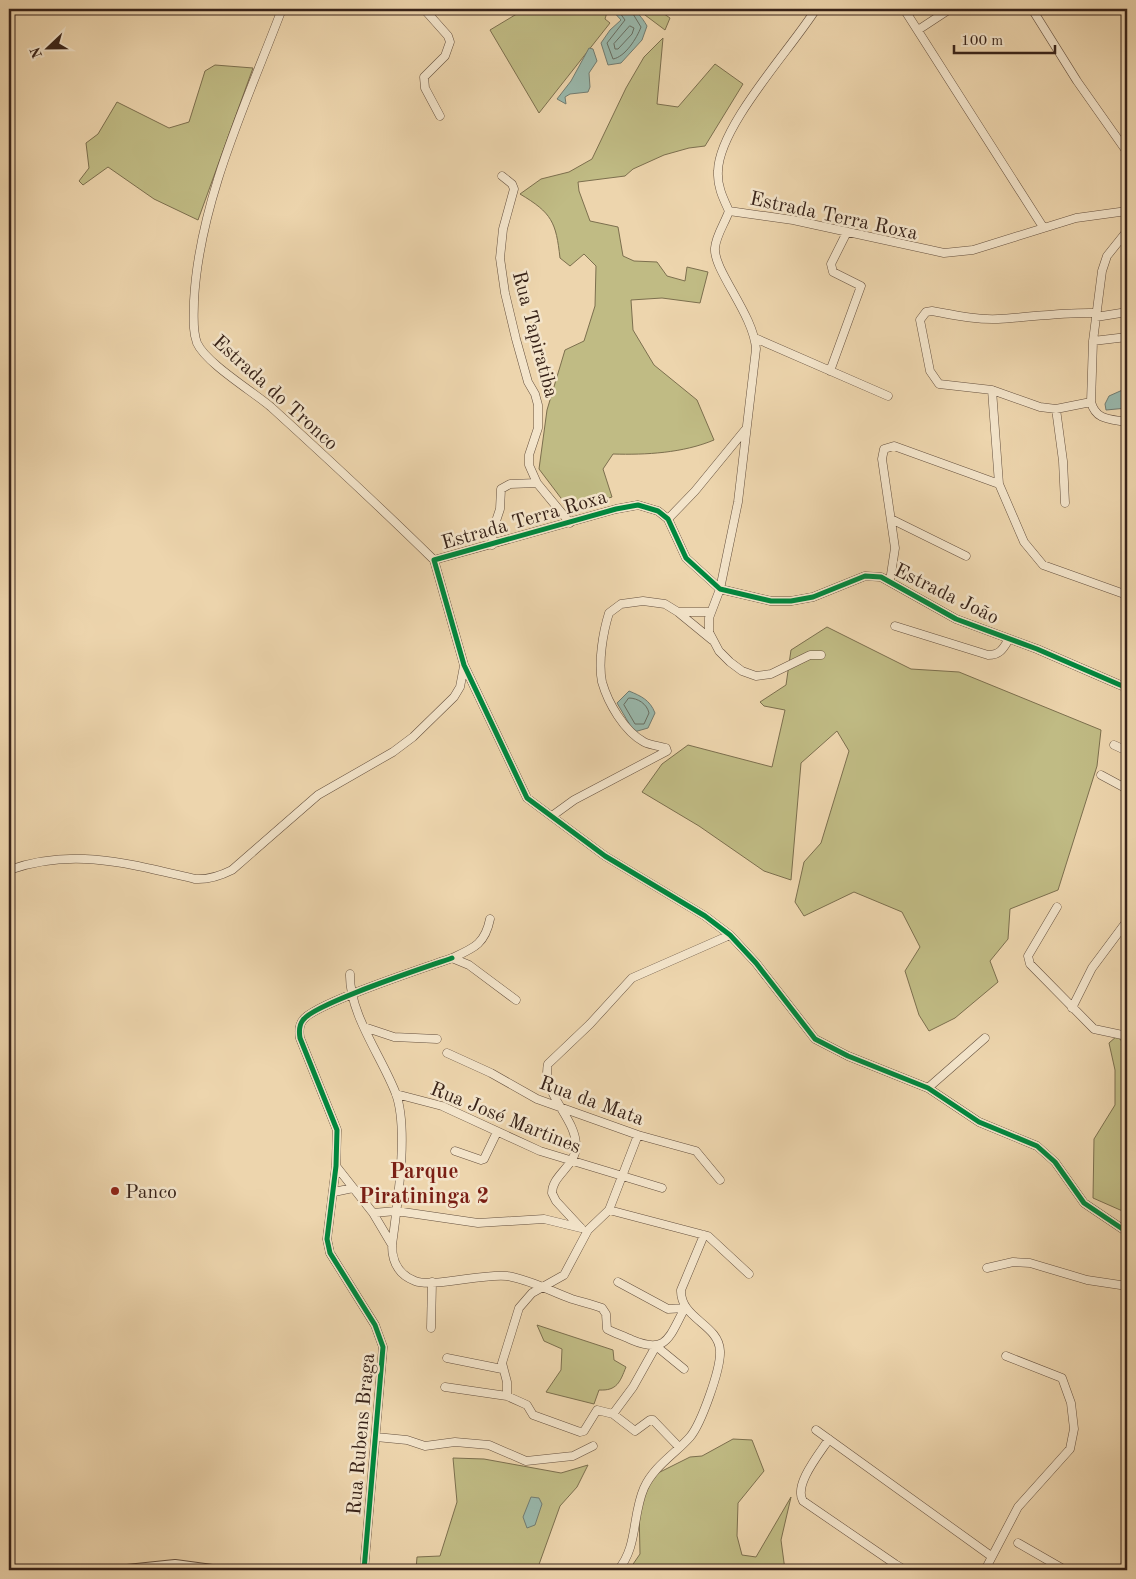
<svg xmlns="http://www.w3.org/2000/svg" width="1136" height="1579" font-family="'Old Standard TT',serif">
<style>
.green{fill:#c0bb84;stroke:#7c6f4e}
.water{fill:#99b8ac;stroke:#727c71}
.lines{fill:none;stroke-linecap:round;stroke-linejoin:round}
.shore{stroke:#686e62;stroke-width:1}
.minor-casing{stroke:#65503e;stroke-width:9}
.tertiary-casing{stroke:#65503e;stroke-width:12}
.minor{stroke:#f3e4ca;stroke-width:8}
.tertiary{stroke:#f3e4ca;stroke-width:10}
.cycleway-casing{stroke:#f3e4ca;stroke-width:8}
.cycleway{stroke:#00873e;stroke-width:5}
.poi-dot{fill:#8f2418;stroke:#f3e4ca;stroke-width:2}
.labels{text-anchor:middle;stroke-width:5;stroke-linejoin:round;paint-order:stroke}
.street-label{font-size:20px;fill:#382319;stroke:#f3e4ca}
.poi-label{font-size:20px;fill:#382319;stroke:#f3e4ca;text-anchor:start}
.quarter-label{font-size:22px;font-weight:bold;fill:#7a1f14;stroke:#f3e4ca}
</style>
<rect width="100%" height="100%" fill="#edd5ad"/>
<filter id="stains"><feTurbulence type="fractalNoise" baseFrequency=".004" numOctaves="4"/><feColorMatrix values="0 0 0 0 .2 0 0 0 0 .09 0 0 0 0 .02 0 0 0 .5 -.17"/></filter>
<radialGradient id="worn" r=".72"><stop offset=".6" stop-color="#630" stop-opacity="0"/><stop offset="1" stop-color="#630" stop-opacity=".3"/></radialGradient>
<path class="green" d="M525,9h83l-3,10 5,4 -71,90 -49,-83z
M637,9h20l13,9 -5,12z
M663,38l-6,66 21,3 37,-43 28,20 -38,62 -16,2 -25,7 -31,14 -8,7 -47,6 1,9 11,30 28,6 5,29 11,5 23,1 10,14 18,5 2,-14 21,5 -8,31 -38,-5 -31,2 2,30 21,35 43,35 17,40c-31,13 -68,15 -101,14l-10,15 9,28 -42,13 -31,-41 8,-59 18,-60 19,-9 11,-35 1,-40 -12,-12 -14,12 -10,-8c-4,-36 -8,-45 -40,-64l21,-15 28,-7 23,-13 34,-71 18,-31z
M215,65l38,3 -55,152 -44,-21 -46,-32 -25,18 -4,-4 10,-13 -3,-25 12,-9 19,-32 52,26 20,-6 16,-51z
M827,627l84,42 48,3 142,58 -4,36 -39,124 -48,19 -2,30 -18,22 8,21 -43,36 -26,13 -10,-16 -14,-44 15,-24 -18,-35 -48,-20 -50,24 -9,-14 9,-40 17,-19 28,-92 -12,-20 -36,32 -10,117 -27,-9 -65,-45 -57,-34 20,-28 26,-19 84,22 13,-57 -21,-4 -4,-4 26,-17 5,-35z
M1117,1036l10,11v166l-34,-15 1,-59 21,-34v-35l-6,-27z
M537,1325l76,25 1,10 12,7c-6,15 -9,24 -27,23l-5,14 -48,-12 15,-22 1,-21 -18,-8z
M733,1439l19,1 12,31 -26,32 -1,33 5,19 14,2 35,-60 -10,43 4,30h-156l11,-16 -1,-46 15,-33 36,-18 12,-1z
M453,1458l31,1 77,14 27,-8 -11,22 -17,19 -23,64h-121l1,-13 23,-1 17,-54z"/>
<path class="water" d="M611,9c20,0 25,-2 36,17l-5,14 -21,23 -13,2 -7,-22 9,-13 11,-10z
M589,48l4,1 4,12 -8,12 1,14 -2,5 -18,2 -5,3 1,7 -9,-5 14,-18z
M1127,388v20l-21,2 -1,-6 4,-8z
M629,691c12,5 21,9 26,22l-7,15 -14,4 -17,-29z
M531,1497l8,1 3,6 -7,21 -8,3 -4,-11z"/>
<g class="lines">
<path class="shore" d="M617,9l8,11 -18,23 6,16c12,-2 24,-21 28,-32l-11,-18
M630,26l4,2 -2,6 -14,15h-3l-1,-5z
M629,698c9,0 18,6 20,15l-5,11h-9l-11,-19z"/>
<defs>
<path id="minor" d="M282,9c-35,92 -83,193 -88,292 0,14 -2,29 3,42 9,20 55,48 74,64 55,50 110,101 163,153
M424,9l24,27 2,6 -5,14 -21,21 1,11 15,28
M904,9l139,218
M1032,9l45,72 50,71
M918,30l32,-21
M502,176l10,8 2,5 -11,40 -3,29 5,35 11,46 12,43 7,12 3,11v23l-9,27v10l8,18 33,40
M729,211c-4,12 -13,24 -14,37 -2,22 39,67 41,101l-18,153 -18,87 -11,29v14l10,19 11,11 12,9 14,5 15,-2 39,-19h11
M729,211l64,9 151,33 29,-3 103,-32 51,-7
M729,211c-6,-13 -12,-25 -11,-40 1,-45 73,-122 98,-162
M1127,231l-20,25 -5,15 -9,70 -2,61c5,19 20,17 36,20
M1096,317l31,-5
M755,338l133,58
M1093,341l34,-4
M830,371l31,-85 -28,-14 -2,-8 16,-32
M992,390l7,94 25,58 19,23 84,30
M1091,402l-35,7 -16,-2 -48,-17 -53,-6 -9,-13 -10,-51 6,-8 6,-1c22,4 44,9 66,8 33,-2 65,-7 98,-6
M1056,409l7,52 2,42
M668,519l27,-28 50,-61
M891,519l75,37
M492,545l1,-15 7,-21 1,-20 9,-5 27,-1
M434,560l30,105 63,133 78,58 100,60 25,19 26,28 59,76 33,17 80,32 51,34 58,24 18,16 29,41 43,29
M434,560l182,-51 22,-4 20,6 10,8 18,39 34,31 51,12h20l22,-4 52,-21 16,1 75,42 81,30 90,39
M890,581l5,-33 -13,-89 2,-10 10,-3 105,38
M679,613l33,27
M895,626l93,29c12,0 15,-6 21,-16
M1114,745l13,6
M1101,775l26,14
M552,816l22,-16 93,-49 -1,-3c-8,-2 -16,-3 -22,-6 -20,-11 -36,-39 -42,-60 -4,-20 1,-50 7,-69l12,-9 22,-3 22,3 13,8h32
M9,870c65,-23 121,-6 186,9 14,1 25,-3 37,-9l86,-75 75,-43 20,-15 41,-40 6,-10 4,-21
M1057,907l-29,49 2,8 64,65 33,7
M490,919c-5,25 -16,29 -38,39l17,7 47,35
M350,974c-1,40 32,83 46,120 13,36 1,112 -4,151 0,17 7,30 23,36 18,7 68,-8 92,-5 24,4 43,15 65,23 10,3 20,5 30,9l4,6 1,15c7,4 17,7 25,11 36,15 37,-4 53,-32
M1072,1008l20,-40 35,-47
M364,1027l30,10 43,2
M447,1053l44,20 46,26 101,36 58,16 24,29
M928,1088l57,-50
M396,1094l46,12 98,45 122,37
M455,1151l26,9 3,-1 13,-27
M336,1166l37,47 19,32
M334,1192l19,-4
M609,1210l99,26 41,38
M373,1213l23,-2 82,12 66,-4 37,9
M581,1228l-25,-27 -4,-8c0,-18 24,-27 24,-47 0,-29 -35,-52 -28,-82l42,-40 42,-46 98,-43
M987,1268l26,-6 17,1 57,17 40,6
M618,1282l50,27 17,-1
M431,1328l1,-46
M447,1358l55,11
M445,1387l62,9 20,9 6,10 47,17 4,-1 13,-21 16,4 22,17 15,-11h3l26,27
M507,1396v-14l-5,-19 17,-55 13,-15 32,-18 24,-45 21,-20 29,-75
M613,1414l20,-27 23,-41 28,23
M816,1430l175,126
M376,1437l31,3 18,6 30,-4 34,3 37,16 47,-5 20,-10
M829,1439c-9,14 -36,46 -26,62l92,63
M1018,1543l47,27
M364,1570l19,-223 -8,-22 -45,-72 -3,-14 9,-73 1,-36 -37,-92c-1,-6 -1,-13 3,-18 12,-17 124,-53 149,-62
M618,1570c20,-23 14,-55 26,-82 10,-22 31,-34 46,-51 11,-13 31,-68 30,-86 -1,-27 -40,-32 -39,-61l23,-55
M890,1570l5,-6 10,6
M985,1570l33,-63 52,-58 4,-20 -3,-26 -9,-25 -56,-22"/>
<path id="tertiary" d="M127,1570l48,-5 37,5"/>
</defs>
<use href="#minor" class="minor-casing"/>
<use href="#tertiary" class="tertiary-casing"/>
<use href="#minor" class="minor"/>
<use href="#tertiary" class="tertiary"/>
<defs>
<path id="cycleway" d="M1127,688l-90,-39 -81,-30 -75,-42 -16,-1 -52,21 -22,4h-20l-51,-12 -34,-31 -18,-39 -10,-8 -20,-6 -22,4 -182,51 30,105 63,133 78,58 100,60 25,19 26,28 59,76 33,17 80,32 51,34 58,24 18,16 29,41 43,29
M364,1570l19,-223 -8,-22 -45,-72 -3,-14 9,-73 1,-36 -37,-92c-1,-6 -1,-13 3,-18 12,-17 124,-53 149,-62"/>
</defs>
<use href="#cycleway" class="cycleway-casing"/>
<use href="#cycleway" class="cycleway"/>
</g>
<circle class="poi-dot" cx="115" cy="1191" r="5"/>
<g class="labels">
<g class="street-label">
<text transform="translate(834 215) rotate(12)" y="7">Estrada Terra Roxa</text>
<text transform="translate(536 334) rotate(75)" y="7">Rua Tapiratiba</text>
<text transform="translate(276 392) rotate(42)" y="7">Estrada do Tronco</text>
<text transform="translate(524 519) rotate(-16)" y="7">Estrada Terra Roxa</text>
<text transform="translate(947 593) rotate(26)" y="7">Estrada João</text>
<text transform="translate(592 1100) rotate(20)" y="7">Rua da Mata</text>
<text transform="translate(506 1117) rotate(22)" y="7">Rua José Martines</text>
<text transform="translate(360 1434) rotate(-85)" y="7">Rua Rubens Braga</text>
</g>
<g class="poi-label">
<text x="125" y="1198">Panco</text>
</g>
<g class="quarter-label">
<text x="424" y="1178">Parque<tspan x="424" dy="25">Piratininga 2</tspan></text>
</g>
</g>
<rect width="1136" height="1579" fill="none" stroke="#edd5ad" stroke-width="30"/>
<rect x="10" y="10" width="1116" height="1559" fill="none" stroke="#382319" stroke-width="2.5"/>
<rect x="15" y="15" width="1106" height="1549" fill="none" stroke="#382319"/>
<g transform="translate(48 48) rotate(248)" stroke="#f3e4ca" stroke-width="4" paint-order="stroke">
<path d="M0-4L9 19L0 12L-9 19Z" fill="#382319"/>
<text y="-8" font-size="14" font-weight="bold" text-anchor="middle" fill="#382319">N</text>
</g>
<path d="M954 45v8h101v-8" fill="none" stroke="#382319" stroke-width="2.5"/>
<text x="961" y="45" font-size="15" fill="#382319" stroke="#f3e4ca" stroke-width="4" paint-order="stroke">100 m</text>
<rect width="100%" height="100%" filter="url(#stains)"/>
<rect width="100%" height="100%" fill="url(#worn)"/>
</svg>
